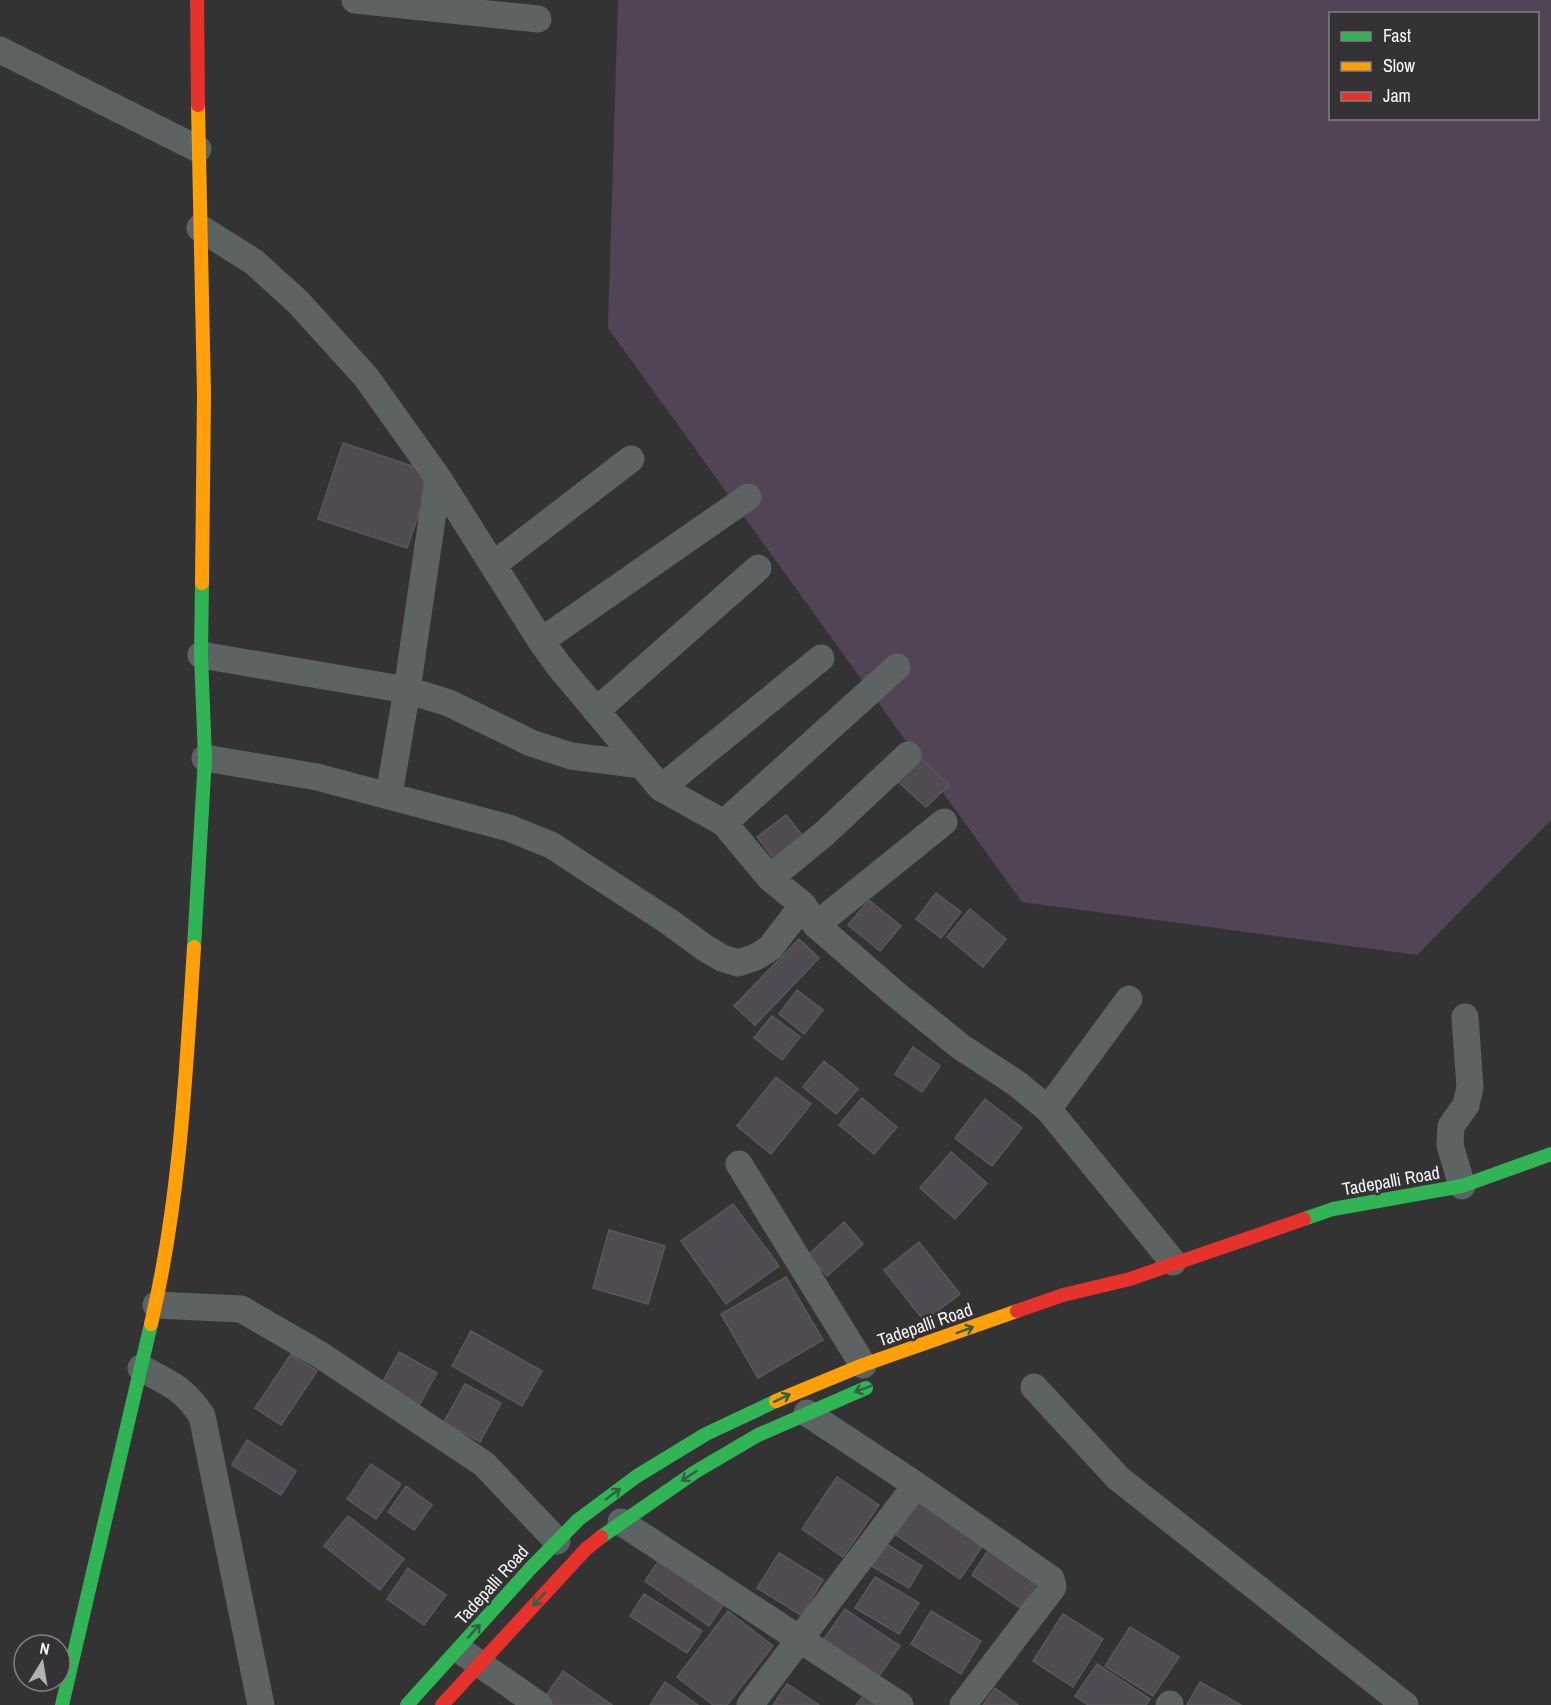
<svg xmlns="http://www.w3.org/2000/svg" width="1551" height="1705" font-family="'Archivo Narrow',sans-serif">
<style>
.green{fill:#524357;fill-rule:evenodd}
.building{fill:#504a52;stroke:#59585a;stroke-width:1.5}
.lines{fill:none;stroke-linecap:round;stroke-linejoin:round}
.street{stroke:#5c6362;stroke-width:27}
.fast{stroke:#30b455;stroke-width:14}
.slow{stroke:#ff9f0a;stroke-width:14}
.jam{stroke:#e5322d;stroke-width:14}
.oneway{stroke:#336040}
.labels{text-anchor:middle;stroke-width:5;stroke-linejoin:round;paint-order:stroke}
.street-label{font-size:18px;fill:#f5f4f6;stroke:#353235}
</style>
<rect width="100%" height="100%" fill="#343334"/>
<path class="green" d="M618,0h933v820l-134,135 -395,-53 -414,-574zM1330,14h208v104h-208z"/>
<path class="building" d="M343,443l90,30 -26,75 -89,-29z
M915,753l34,32 -23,22 -33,-30z
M786,815l20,25 -29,23 -20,-26z
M936,893l25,19 -20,26 -25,-19z
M869,900l32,26 -21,25 -32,-26z
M970,909l36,30 -23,28 -36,-30z
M799,939l20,19 -64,67 -21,-19z
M797,990l26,20 -19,24 -25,-20z
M772,1016l28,21 -18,23 -28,-22z
M913,1047l27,19 -18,26 -27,-18z
M824,1061l34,28 -22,25 -33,-27z
M776,1077l35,27 -40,50 -34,-28z
M862,1098l35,29 -23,27 -35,-29z
M985,1099l37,29 -30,38 -37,-28z
M951,1152l36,31 -32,36 -35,-31z
M733,1204l46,62 -53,38 -45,-63z
M844,1222l19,22 -36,32 -19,-21z
M609,1230l56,16 -17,58 -55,-16z
M919,1242l41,52 -36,27 -40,-51z
M786,1277l37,63 -65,38 -37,-64z
M471,1331l71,40 -20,35 -70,-40z
M399,1352l38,21 -20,36 -38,-20z
M291,1354l26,17 -36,54 -26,-17z
M465,1384l36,19 -21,39 -36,-20z
M247,1440l49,31 -15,24 -49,-30z
M371,1464l30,20 -25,35 -29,-20z
M837,1477l42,28 -36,52 -41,-28z
M406,1486l26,19 -18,25 -26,-18z
M922,1495l65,44 -27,40 -65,-45z
M348,1516l56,43 -24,31 -56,-44z
M993,1543l48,33 -21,32 -48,-33z
M886,1544l36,22 -13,22 -37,-22z
M779,1553l44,27 -22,35 -44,-27z
M662,1556l64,45 -17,25 -64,-45z
M408,1568l38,27 -22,30 -37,-26z
M875,1577l44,26 -20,31 -44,-26z
M644,1594l58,37 -15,22 -57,-37z
M845,1609l55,37 -21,30 -55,-37z
M728,1611l45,35 -46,59h-14l-36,-28z
M931,1611l50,30 -20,33 -50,-30z
M1063,1614l40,25 -30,48 -40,-26z
M1130,1627l49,30 -26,39 -48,-30z
M1097,1664l53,35 -4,6h-58l-13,-9z
M563,1671l49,34h-59l-9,-7z
M665,1682l33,23h-48z
M1200,1682l41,23h-54z
M787,1684l32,21h-46z
M995,1688l23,17h-35z
M865,1694l14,11h-23z"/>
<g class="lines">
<path class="street" d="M355,0l183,19
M0,50l198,99
M200,228l54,34 44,40 68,75 72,101 103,163 18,25 102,122 63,35 46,55 33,27 13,20 82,71 63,51 55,36 32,26 125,153
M493,565l138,-106
M541,641l207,-144
M201,655l206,35 42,13 82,40 40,13 71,9
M596,711l162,-143
M205,758l112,19 192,51 42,17 120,78 34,25 17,10 16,5 18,-6 14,-9 33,-43
M661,788l160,-130
M389,795l18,-105 31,-212
M724,823l173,-156
M770,878l55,-45 83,-78
M816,925l128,-103
M1048,1109l81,-110
M739,1164l124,201
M1462,1186l-12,-41 1,-19 15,-21 4,-18 -5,-70
M156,1305l85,4 78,45 165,110 73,77
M141,1368c28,15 44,21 61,48l59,289
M1034,1387l84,91 287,227
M916,1485l128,89 7,5 2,8 -90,118
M621,1522l279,183
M464,1653l75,52
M750,1705l166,-220 -109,-72
M1169,1705l1,-1"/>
<path class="fast" d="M194,947l11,-189 -4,-103 1,-72
M1304,1219l29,-10 129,-23 89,-32
M601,1537l94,-65 63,-37 108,-47
M62,1705l89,-381
M407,1705l123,-136 48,-49 59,-44 69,-42 70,-33"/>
<path class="slow" d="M198,105l6,289 -2,189
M151,1324c29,-123 35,-251 43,-377
M776,1401l87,-36 154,-54"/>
<path class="jam" d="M197,0l1,105
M1017,1311l46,-16 67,-16 174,-60
M442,1705l144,-156 15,-12"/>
</g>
<defs><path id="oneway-shaft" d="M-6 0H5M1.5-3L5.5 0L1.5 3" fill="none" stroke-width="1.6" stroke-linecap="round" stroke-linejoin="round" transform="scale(1.5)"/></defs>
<g class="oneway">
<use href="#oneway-shaft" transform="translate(965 1330) rotate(-20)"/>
<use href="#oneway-shaft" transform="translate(863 1389) rotate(159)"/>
<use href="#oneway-shaft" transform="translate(782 1398) rotate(-25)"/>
<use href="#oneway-shaft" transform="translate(689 1476) rotate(147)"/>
<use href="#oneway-shaft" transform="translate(613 1494) rotate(-37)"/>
<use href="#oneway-shaft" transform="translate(539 1599) rotate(133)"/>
<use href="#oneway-shaft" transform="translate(474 1631) rotate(-48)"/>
</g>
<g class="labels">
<g class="street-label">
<text transform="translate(1391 1181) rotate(-10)" y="6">Tadepalli Road</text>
<text transform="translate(925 1325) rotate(-19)" y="6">Tadepalli Road</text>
<text transform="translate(492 1585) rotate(-48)" y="6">Tadepalli Road</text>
</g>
</g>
<rect x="1329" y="12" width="210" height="108" fill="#353235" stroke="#828082" stroke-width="1.5"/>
<rect x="1341" y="32" width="30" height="9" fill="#30b455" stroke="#828082" stroke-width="1.5"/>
<text x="1383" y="42" font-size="18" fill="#f5f4f6">Fast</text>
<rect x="1341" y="62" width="30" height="9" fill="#ff9f0a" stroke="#828082" stroke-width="1.5"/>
<text x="1383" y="72" font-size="18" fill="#f5f4f6">Slow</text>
<rect x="1341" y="92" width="30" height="9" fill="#e5322d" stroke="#828082" stroke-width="1.5"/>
<text x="1383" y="102" font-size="18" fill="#f5f4f6">Jam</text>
<g transform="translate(42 1663) rotate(11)"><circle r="28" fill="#353235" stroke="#828082" stroke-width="1.5"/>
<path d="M0-4.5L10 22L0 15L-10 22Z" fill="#b1b0b2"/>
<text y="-9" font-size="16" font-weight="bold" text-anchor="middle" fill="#f5f4f6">N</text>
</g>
</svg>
